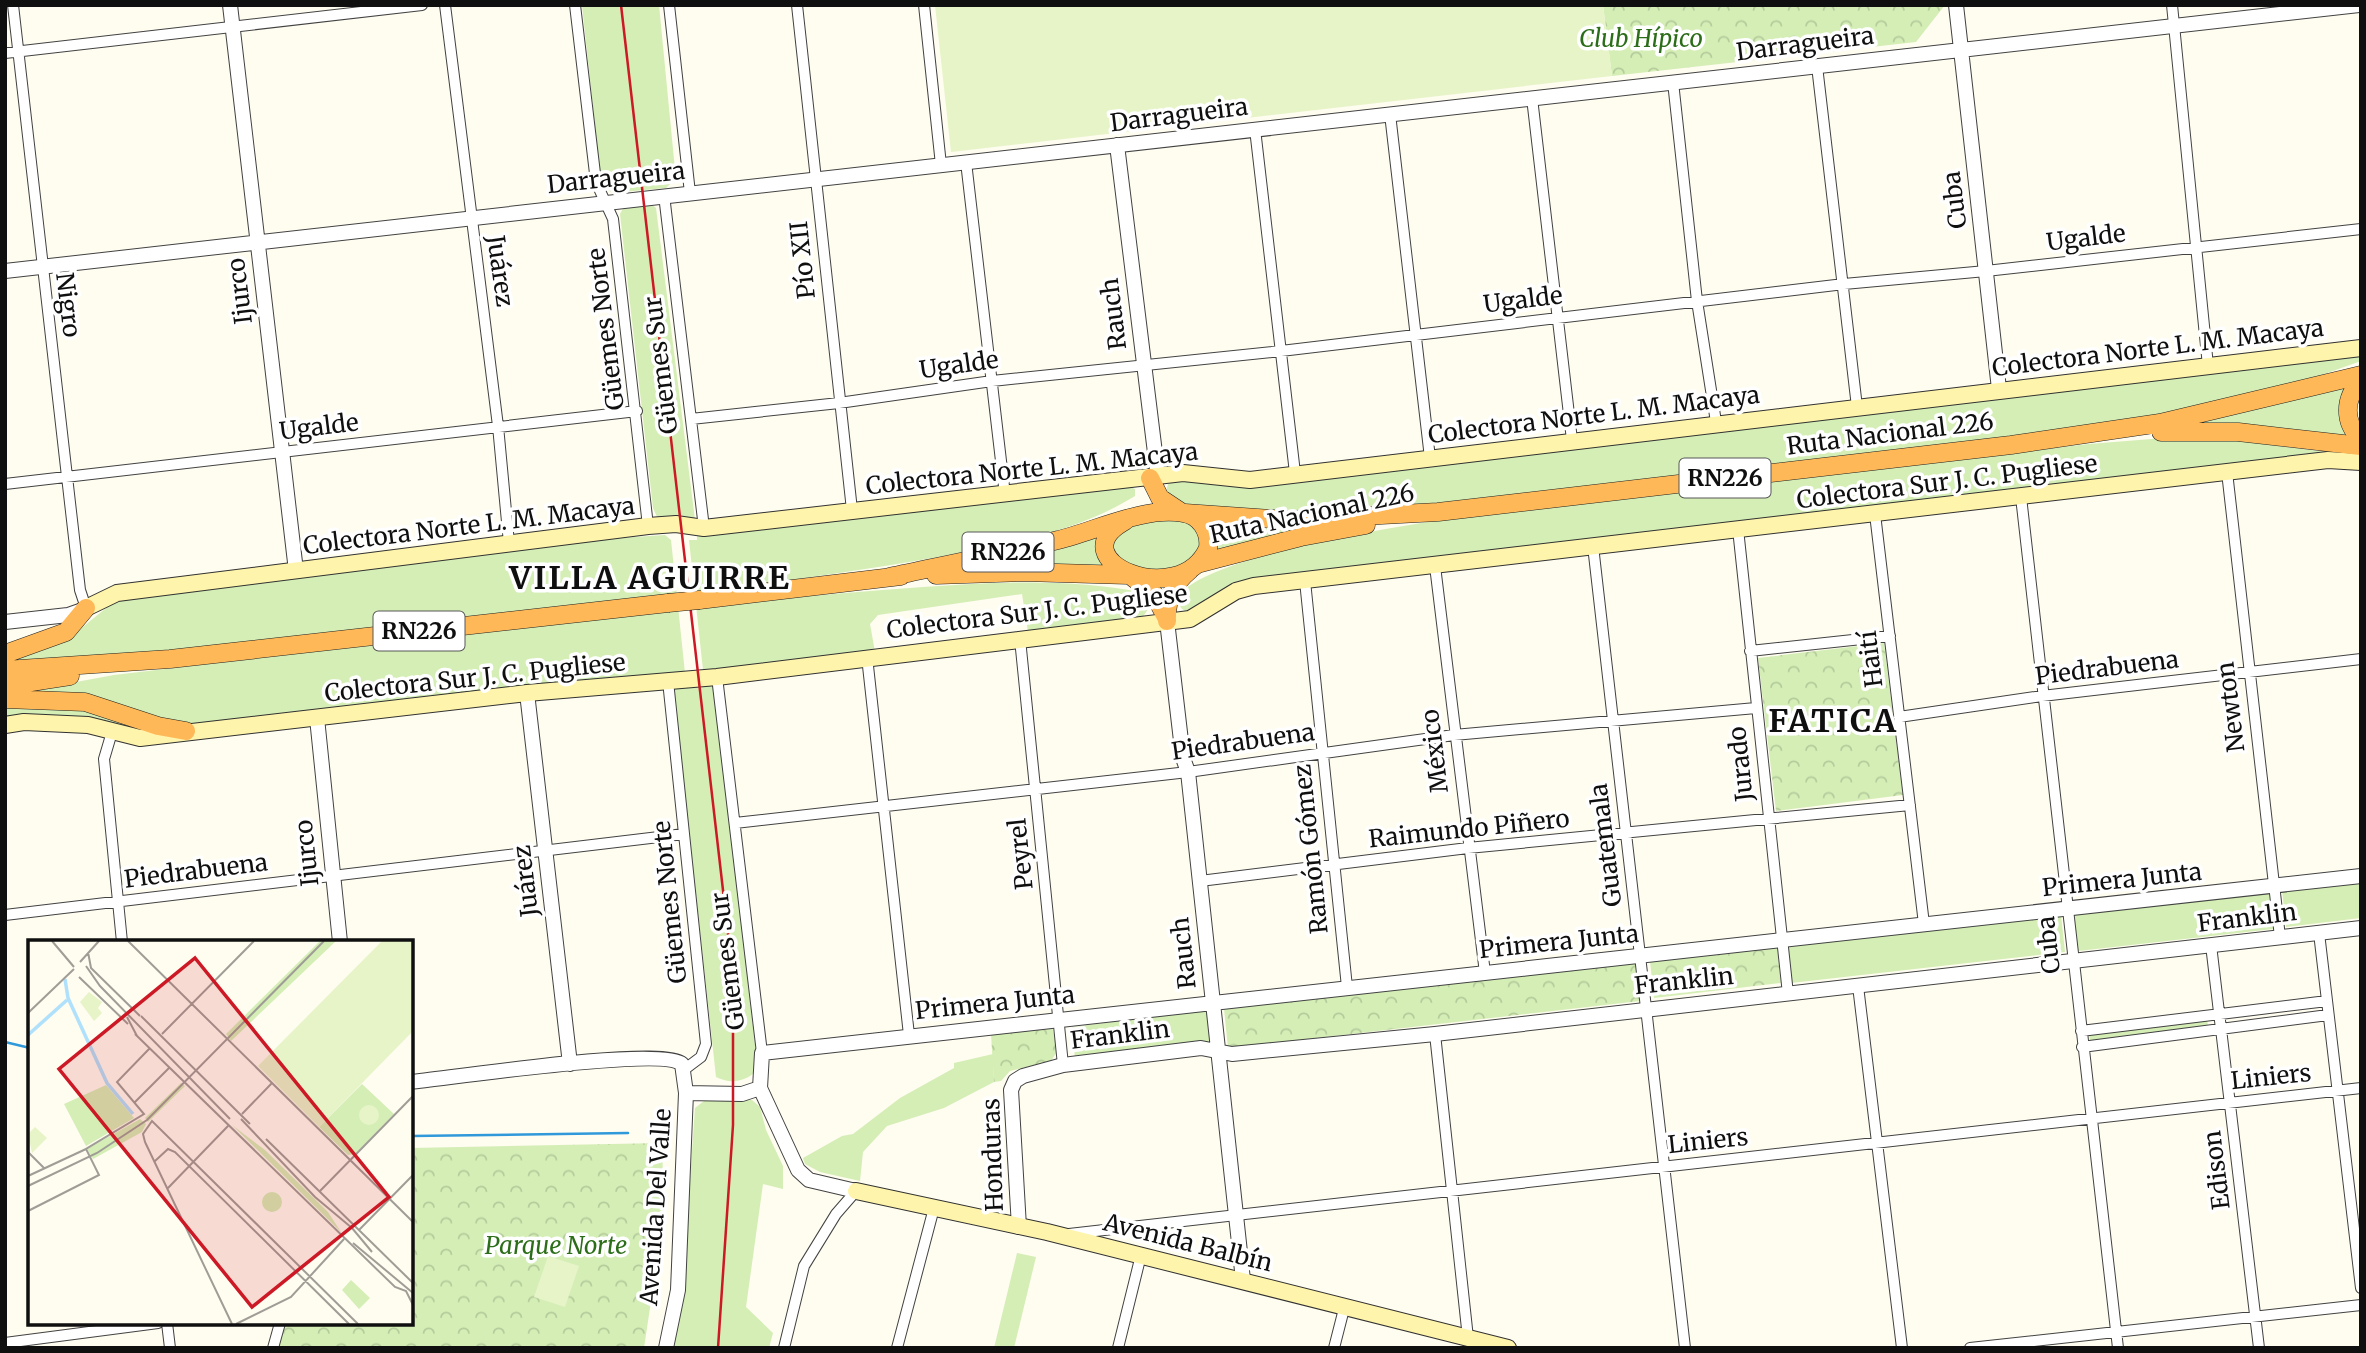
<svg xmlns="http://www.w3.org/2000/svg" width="2366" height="1353" font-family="Merriweather,serif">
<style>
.grass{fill:#d4eeb6}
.park{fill:url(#park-crowns)}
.pitch{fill:#e6f4c8}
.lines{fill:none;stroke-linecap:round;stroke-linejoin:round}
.stream{stroke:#3099da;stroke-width:2.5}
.minor-casing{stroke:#424242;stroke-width:12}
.tertiary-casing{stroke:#424242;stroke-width:16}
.secondary-casing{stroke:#313131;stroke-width:18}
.trunk-casing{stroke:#202020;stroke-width:19}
.minor{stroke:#fff;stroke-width:10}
.tertiary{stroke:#fff;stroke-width:14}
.secondary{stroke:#fff4ab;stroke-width:16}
.trunk{stroke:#ffb857;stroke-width:18}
.rail{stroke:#cc1925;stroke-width:2.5}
.trunk-bridge-casing{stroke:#202020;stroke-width:19;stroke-linecap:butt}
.trunk-bridge{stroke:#ffb857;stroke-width:18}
.labels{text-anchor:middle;stroke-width:7;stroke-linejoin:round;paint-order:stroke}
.shield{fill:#fff;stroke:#575757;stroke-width:2}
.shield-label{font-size:23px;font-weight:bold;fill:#0f0f0f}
.park-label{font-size:24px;font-style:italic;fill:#2b6d18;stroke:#fff}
.street-label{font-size:24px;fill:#0f0f0f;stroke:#fff}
.district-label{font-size:32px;font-weight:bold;letter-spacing:2px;fill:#0f0f0f;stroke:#fff}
.inset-river{fill:none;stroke:#b0e1fc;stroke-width:3.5}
.inset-road{fill:none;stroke:#9f9d96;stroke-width:2}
.view{fill:#cc1925;fill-opacity:0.15;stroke:#cc1925;stroke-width:3.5}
.inset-edge{fill:none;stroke:#0f0f0f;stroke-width:3.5}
</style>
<defs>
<pattern id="park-crowns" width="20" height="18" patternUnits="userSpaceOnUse" patternTransform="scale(1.75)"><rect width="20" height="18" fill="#d4eeb6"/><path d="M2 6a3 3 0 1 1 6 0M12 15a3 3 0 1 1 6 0" fill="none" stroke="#b5cb9b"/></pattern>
</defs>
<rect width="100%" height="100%" fill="#fffcf0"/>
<path class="grass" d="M582,5h77l16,165v9l-9,9 -54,5 -11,-10z
M651,204l5,4 39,312 -37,-1 -5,-11 -33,-294 5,-9z
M2361,354v7l-62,22 -90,23 -110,21 -662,76 -154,8 -96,-7 -13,-3 -8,-9 2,-8 7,-3z
M2349,382l-1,54 -174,-11z
M2164,438l61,1 124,16 -1087,126 -73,33 -8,-6 -4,-10c39,-66 500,-108 591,-118 107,-12 214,-24 321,-36z
M1128,486l7,3v7c-55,34 -114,45 -177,57 -86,17 -173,27 -259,40l1,14c74,-8 148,-15 223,-20 75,-5 148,-9 222,6l6,12 -9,13 -114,14 -6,-38 -144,21 -8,9 5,28 -172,18 -14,-130h8v-7z
M1205,517l158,4 -153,37z
M1169,518l23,6 10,17 -11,21 -29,8 -33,-1 -16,-21c2,-26 36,-26 56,-30z
M1105,531l4,40 -143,-7z
M665,535l6,5 14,133 -487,52 -21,-1 -166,-30 103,-19 554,-65 -663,54v-4l68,-25 43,-35 503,-62z
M708,680l7,7 41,366 -1,19c-10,10 -26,12 -39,5l-42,-383 1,-7z
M5,706h71l69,22 -3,4 -52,-14 -85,2z
M2361,881v37l-75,9 -4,-37z
M2269,892l4,37 -195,22 -4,-38z
M2061,915l4,37 -274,31 -4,-37z
M1209,1010l4,31 -138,17 -3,-31z
M2207,1018l1,9 -118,14 -1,-8z
M993,1054l1,28 -50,26 -57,18 -24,26 -3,29 -40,-9 -15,-8 -2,-6 39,-22 11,-2 47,-36 54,-30v-5z
M752,1100l8,7 6,23 17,36v23l-20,-5 -17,123 27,26 -4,15h-98l14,-95 10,-145 9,-7z
M1017,1253l19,4 -22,91h-20z"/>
<path class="park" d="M1603,5h342l-29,37 -304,34z
M1884,643l19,152 -127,16 -18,-153z
M1777,946l4,37 -127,15 -4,-37z
M1636,962l4,39 -412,47 -4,-39z
M1052,1027l6,23 -7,11 -41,10 -9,10 -7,1 -3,-48z
M662,1143l2,71 -20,134h-366l6,-25h127v-175z"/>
<path class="pitch" d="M935,5h668l9,71 -661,76z
M548,1256l31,10 -14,41 -31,-10z"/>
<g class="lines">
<path class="stream" d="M5,1042l25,6
M411,1136l217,-3"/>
<defs>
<path id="minor" d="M13,5l67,585 6,18
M445,5l53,421 11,117
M575,5l21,177 17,37 35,307
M669,5l21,188
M797,5l55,505
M924,5l17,160
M2172,5l36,361
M5,53l417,-48
M1817,66l40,341
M1673,82l24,219 19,121
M1532,98l40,342
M1390,114l40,344
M1255,129l40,344
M966,162l39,333
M664,195l40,333
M691,419l148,-16 153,-22 289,-30 563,-67 142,-13 375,-42
M2227,472l53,465
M5,484l632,-73
M2021,497l97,851
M1875,514l49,410
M1738,529l50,465
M1593,546l92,802
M1435,566l50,407
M1305,581l42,406
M1020,639l43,426
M1750,651l140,-15
M867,657l42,378
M717,677l45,376
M668,681l38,363 -5,13 -16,12
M1899,717l143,-21 319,-37
M112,732l-8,27 18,183
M735,823l453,-51 266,-37 302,-27
M1200,881l268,-33 442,-43
M5,915l679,-81
M2319,933l42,355
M2211,945l48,403
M1858,986l44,362
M2081,1031l246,-30
M1435,1034l33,304
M2082,1047l246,-32
M1069,1234l1292,-146
M167,1323l3,25
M5,1343l153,-20
M273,1348l7,-25
M784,1348l20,-82 32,-52 20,-23
M897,1348l37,-140
M1118,1348l23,-93
M1334,1348l11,-43
M1970,1348l391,-43"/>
<path id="tertiary" d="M230,5l66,566
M1956,5l43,384
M1117,145l41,332
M5,271l2354,-266
M1167,621l16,137 5,14 55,508
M5,622l63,-7 17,-6
M527,693l43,371
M317,718l23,224
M411,1082c40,-4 250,-36 271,-18l4,29 -8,197 -12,58
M686,1093l56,1 18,-6
M856,1191l-47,-11 -11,-10 -38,-82 2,-35 1599,-177
M1019,1227l-8,-137 4,-9 8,-5 40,-11 138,-17 31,6 203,-20 926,-106"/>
<path id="secondary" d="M86,608l31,-15 531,-67 28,-2 28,4 479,-55 67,7 1111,-132
M5,725l19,-3 64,3 52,13 387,-45 190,-16 473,-58 46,-28 18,-5 1074,-126 33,2
M856,1191l191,41 461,116"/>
<path id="trunk" d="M2361,381c-17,17 -18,41 0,58
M2161,432h77l123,14
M1150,478l10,20 21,14
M1185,513l102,7 151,-8 573,-67 149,-22 201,-48
M1197,564l104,-27 65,-12
M936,575l87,-3 105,3
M1131,576l23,18 12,23
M889,577c56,-12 113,-23 169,-37 37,-9 87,-34 125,-27 17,2 27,19 25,35 -28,64 -152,12 -83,-27
M699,600l202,-24
M1167,621c-1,-21 6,-37 23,-51
M5,654l61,-22 20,-24
M5,670l165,-11 498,-56
M5,686l65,-10
M5,699l80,3 73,24 28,5"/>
</defs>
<use href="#minor" class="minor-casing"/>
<use href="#tertiary" class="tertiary-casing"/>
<use href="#secondary" class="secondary-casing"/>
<use href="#trunk" class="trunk-casing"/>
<use href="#minor" class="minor"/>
<use href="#tertiary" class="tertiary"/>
<use href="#secondary" class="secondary"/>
<use href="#trunk" class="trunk"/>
<path class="rail" d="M621,5l112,972v148l-15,223"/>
<defs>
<path id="trunk-bridge" d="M668,603l31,-3"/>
</defs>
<use href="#trunk-bridge" class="trunk-bridge-casing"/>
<use href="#trunk-bridge" class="trunk-bridge"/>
</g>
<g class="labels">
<g class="shield">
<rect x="1679.5" y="458.5" width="91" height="39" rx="5"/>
<rect x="962.5" y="532.5" width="91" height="39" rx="5"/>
<rect x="373.5" y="611.5" width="91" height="39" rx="5"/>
</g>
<g class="shield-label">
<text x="1725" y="486">RN226</text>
<text x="1008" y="560">RN226</text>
<text x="419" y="639">RN226</text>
</g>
<g class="park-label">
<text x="1641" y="47">Club Hípico</text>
<text x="556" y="1254">Parque Norte</text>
</g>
<g class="street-label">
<text transform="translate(1805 44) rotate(-7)" y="8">Darragueira</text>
<text transform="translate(1179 115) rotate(-7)" y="8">Darragueira</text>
<text transform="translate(616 178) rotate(-6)" y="8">Darragueira</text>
<text transform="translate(1955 200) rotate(-97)" y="8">Cuba</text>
<text transform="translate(2086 238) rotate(-7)" y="8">Ugalde</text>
<text transform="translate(803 260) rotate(-96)" y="8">Pío XII</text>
<text transform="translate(500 271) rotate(82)" y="8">Juárez</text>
<text transform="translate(240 291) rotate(-97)" y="8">Ijurco</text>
<text transform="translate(1523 300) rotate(-7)" y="8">Ugalde</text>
<text transform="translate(68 305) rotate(83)" y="8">Nigro</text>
<text transform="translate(1114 314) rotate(-97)" y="8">Rauch</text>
<text transform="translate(606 329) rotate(-97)" y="8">Güemes Norte</text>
<text transform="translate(2158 348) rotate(-7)" y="8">Colectora Norte L. M. Macaya</text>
<text transform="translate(661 365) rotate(-97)" y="8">Güemes Sur</text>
<text transform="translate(959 365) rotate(-8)" y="8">Ugalde</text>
<text transform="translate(1594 415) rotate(-7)" y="8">Colectora Norte L. M. Macaya</text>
<text transform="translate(319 427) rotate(-7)" y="8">Ugalde</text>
<text transform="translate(1890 434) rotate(-7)" y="8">Ruta Nacional 226</text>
<text transform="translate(1032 469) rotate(-6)" y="8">Colectora Norte L. M. Macaya</text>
<text transform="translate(1947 482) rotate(-7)" y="8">Colectora Sur J. C. Pugliese</text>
<text transform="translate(1312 514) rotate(-12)" y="8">Ruta Nacional 226</text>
<text transform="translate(469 526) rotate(-7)" y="8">Colectora Norte L. M. Macaya</text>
<text transform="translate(1037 612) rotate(-7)" y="8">Colectora Sur J. C. Pugliese</text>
<text transform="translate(1871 659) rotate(-97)" y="8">Haití</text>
<text transform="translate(2107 668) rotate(-7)" y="8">Piedrabuena</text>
<text transform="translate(475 678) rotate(-6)" y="8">Colectora Sur J. C. Pugliese</text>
<text transform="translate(2231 707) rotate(-97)" y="8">Newton</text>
<text transform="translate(1243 742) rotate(-8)" y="8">Piedrabuena</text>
<text transform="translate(1435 751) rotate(-97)" y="8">México</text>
<text transform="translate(1741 764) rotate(-96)" y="8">Jurado</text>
<text transform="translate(1469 829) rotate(-6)" y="8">Raimundo Piñero</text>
<text transform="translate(1606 845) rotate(-97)" y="8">Guatemala</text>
<text transform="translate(1311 849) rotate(-96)" y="8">Ramón Gómez</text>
<text transform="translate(307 853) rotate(-96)" y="8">Ijurco</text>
<text transform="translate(1021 854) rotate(-96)" y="8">Peyrel</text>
<text transform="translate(196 871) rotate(-7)" y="8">Piedrabuena</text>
<text transform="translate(2122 880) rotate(-6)" y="8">Primera Junta</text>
<text transform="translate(526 881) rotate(-97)" y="8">Juárez</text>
<text transform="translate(670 902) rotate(-96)" y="8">Güemes Norte</text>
<text transform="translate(2247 918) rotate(-7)" y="8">Franklin</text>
<text transform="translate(1559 942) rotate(-6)" y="8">Primera Junta</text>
<text transform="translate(2049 945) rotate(-96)" y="8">Cuba</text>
<text transform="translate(1184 953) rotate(-96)" y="8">Rauch</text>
<text transform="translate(728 961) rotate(-97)" y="8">Güemes Sur</text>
<text transform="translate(1684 981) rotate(-6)" y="8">Franklin</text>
<text transform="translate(995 1003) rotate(-6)" y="8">Primera Junta</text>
<text transform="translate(1120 1035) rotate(-7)" y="8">Franklin</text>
<text transform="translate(2271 1077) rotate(-6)" y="8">Liniers</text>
<text transform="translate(1708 1141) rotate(-6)" y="8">Liniers</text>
<text transform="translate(993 1155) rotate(-92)" y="8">Honduras</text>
<text transform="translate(2217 1170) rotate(-97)" y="8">Edison</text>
<text transform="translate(656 1207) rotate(-86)" y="8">Avenida Del Valle</text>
<text transform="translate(1188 1243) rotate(14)" y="8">Avenida Balbín</text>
</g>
<g class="district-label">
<text x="650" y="589">VILLA AGUIRRE</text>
<text x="1833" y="732">FATICA</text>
</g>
</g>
<g transform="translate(28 940)">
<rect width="385" height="385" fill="#fffcf0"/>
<path d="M292,1h16l-105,100 -5,-7zM153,143l4,3 -37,36 -3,-4zM112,179l6,5 -4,8 -49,27 -6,-10zM204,185l33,25 63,62 13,20zM323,340l19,18 -11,11 -17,-19z" fill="#d4eeb6"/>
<path d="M334,144l32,30 -39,40 -7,1 -29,-28zM78,145l28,33 -48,28 -22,-42zM234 262a10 10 0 1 1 20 0a10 10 0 1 1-20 0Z" fill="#d4eeb6"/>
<path d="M354,1h31v90l-94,96 -61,-61zM61,52l13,10 -4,6 4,5 -8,8 -14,-19zM331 175a10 10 0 1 1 20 0a10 10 0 1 1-20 0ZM7,187l12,11 -15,15 -4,-19z" fill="#e6f4c8"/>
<path class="inset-river" d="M37,39l3,19 39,85 26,31M0,95l39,-35"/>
<path class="inset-road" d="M24,1l22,26M100,1l285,281M60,12l3,16 49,48M52,22l19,-21M58,26l14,20 130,133M51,37l49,47M0,73l46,-44M113,76l109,108M99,77l10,19M107,94l260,253 11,4 7,14M134,94l92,-93M107,162l34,-34M214,174l30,-31M213,179l74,78 37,31M238,199l147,144M117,202l-2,-8 9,-13 206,203M117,202l87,182M0,212l16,16M127,221l13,-12 7,3 174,172M0,236l58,-27M0,246l69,-33 50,-33 177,-179M140,248l60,-62M292,251l93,-95M0,271l71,-36 -13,-26 58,-35 -27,-32 32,-33M324,288l20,24M331,290l54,-55M325,303l60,50M208,384l55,-27 53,-58"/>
<path class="view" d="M167,18l194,239 -137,110 -193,-238z"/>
<rect width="385" height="385" class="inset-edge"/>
</g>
<rect width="2366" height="1353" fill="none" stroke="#0f0f0f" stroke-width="14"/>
</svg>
